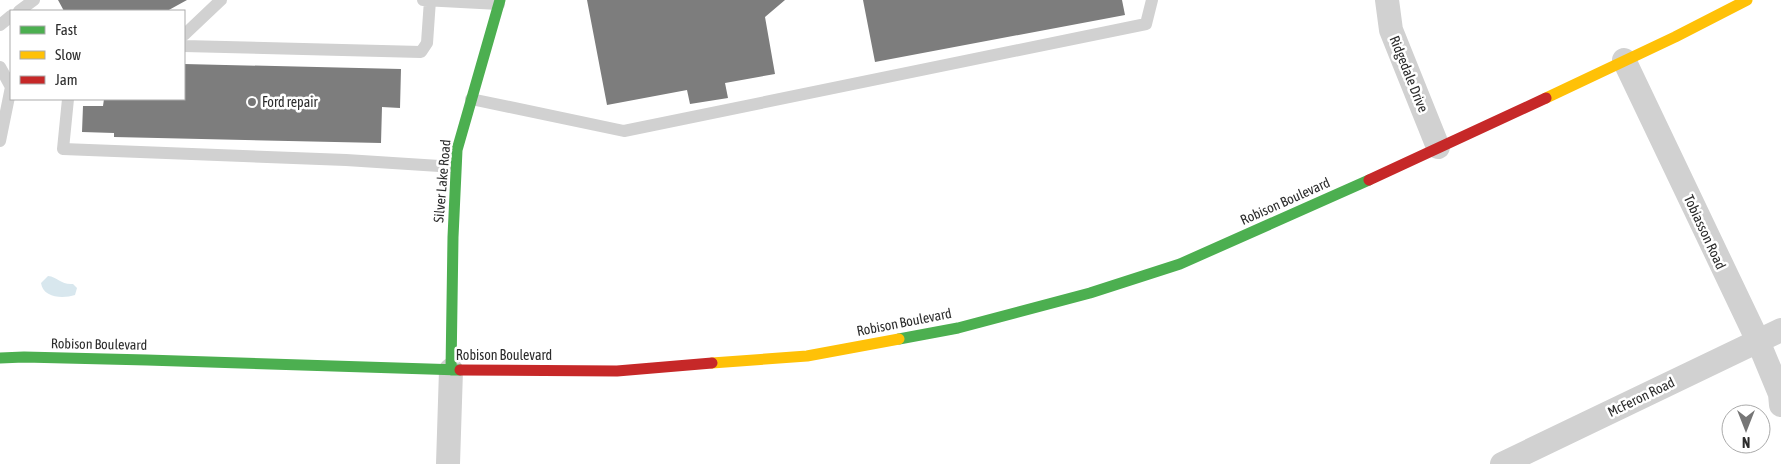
<svg xmlns="http://www.w3.org/2000/svg" width="1781" height="464" font-family="'Asap Condensed',sans-serif">
<style>
.water{fill:#d8e7ee}
.building{fill:#7d7d7d}
.lines{fill:none;stroke-linecap:round;stroke-linejoin:round}
.lane{stroke:#d1d1d1;stroke-width:12}
.street{stroke:#d1d1d1;stroke-width:24}
.fast{stroke:#4caf50;stroke-width:11}
.slow{stroke:#ffc107;stroke-width:11}
.jam{stroke:#c62828;stroke-width:11}
.poi-dot{fill:#767676;stroke:#fff;stroke-width:2}
.labels{text-anchor:middle;stroke-width:5;stroke-linejoin:round;paint-order:stroke}
.street-label{font-size:14px;fill:#2c2c2c;stroke:#fff}
.poi-label{font-size:14px;fill:#2c2c2c;stroke:#fff;text-anchor:start}
</style>
<rect width="100%" height="100%" fill="#fff"/>
<path class="water" d="M48,276c10,1 13,9 25,8l4,4 -2,7c-12,4 -32,3 -34,-12z"/>
<path class="building" d="M58,0h129l-20,11h-103z
M587,0h198l-20,17 10,57 -50,9 3,15 -38,6 -3,-14 -80,15z
M863,0h259l3,15 -250,47z
M184,64l217,5 -1,39 -18,-1 -1,36 -267,-6v-4l-32,-1 1,-26h20l1,-7h80z"/>
<g class="lines">
<path class="lane" d="M423,0l76,4
M19,11l15,-11
M0,25l11,-9
M184,35l37,-35
M184,46l237,6 6,-9 3,-43
M0,67l11,20
M68,99l-5,50 283,11 109,7
M471,99l153,32 522,-107 6,-24
M0,141l11,-54"/>
<path class="street" d="M1387,0l4,30 47,117
M1624,60l134,281 22,53 1,11
M448,464l3,-94
M1502,464l279,-134"/>
<path class="fast" d="M899,339l59,-11 132,-35 90,-29 189,-84
M0,358l24,-1 123,3 313,10
M451,370l2,-133 4,-87 43,-150"/>
<path class="slow" d="M1546,98l129,-61 72,-37
M712,363l95,-7 92,-17"/>
<path class="jam" d="M1369,180l177,-82
M460,370l157,1 95,-8"/>
</g>
<circle class="poi-dot" cx="252" cy="102" r="5"/>
<g class="labels">
<g class="street-label">
<text transform="translate(1409 74) rotate(68)" y="5">Ridgedale Drive</text>
<text transform="translate(442 181) rotate(-85)" y="5">Silver Lake Road</text>
<text transform="translate(1285 201) rotate(-24)" y="5">Robison Boulevard</text>
<text transform="translate(1705 232) rotate(65)" y="5">Tobiasson Road</text>
<text transform="translate(904 322) rotate(-11)" y="5">Robison Boulevard</text>
<text transform="translate(99 344) rotate(1)" y="5">Robison Boulevard</text>
<text x="504" y="360">Robison Boulevard</text>
<text transform="translate(1641 397) rotate(-26)" y="5">McFeron Road</text>
</g>
<g class="poi-label">
<text x="262" y="107">Ford repair</text>
</g>
</g>
<rect x="10" y="10" width="175" height="90" fill="#ffffff" stroke="#ababab"/>
<rect x="20" y="26" width="25" height="8" fill="#4caf50" stroke="#ababab"/>
<text x="55" y="35" font-size="15" fill="#2c2c2c">Fast</text>
<rect x="20" y="51" width="25" height="8" fill="#ffc107" stroke="#ababab"/>
<text x="55" y="60" font-size="15" fill="#2c2c2c">Slow</text>
<rect x="20" y="76" width="25" height="8" fill="#c62828" stroke="#ababab"/>
<text x="55" y="85" font-size="15" fill="#2c2c2c">Jam</text>
<g transform="translate(1746 429) rotate(180)"><circle r="24" fill="#ffffff" stroke="#ababab"/>
<path d="M0-4L9 19L0 12L-9 19Z" fill="#767676"/>
<text y="-8" font-size="14" font-weight="bold" text-anchor="middle" fill="#2c2c2c">N</text>
</g>
</svg>
